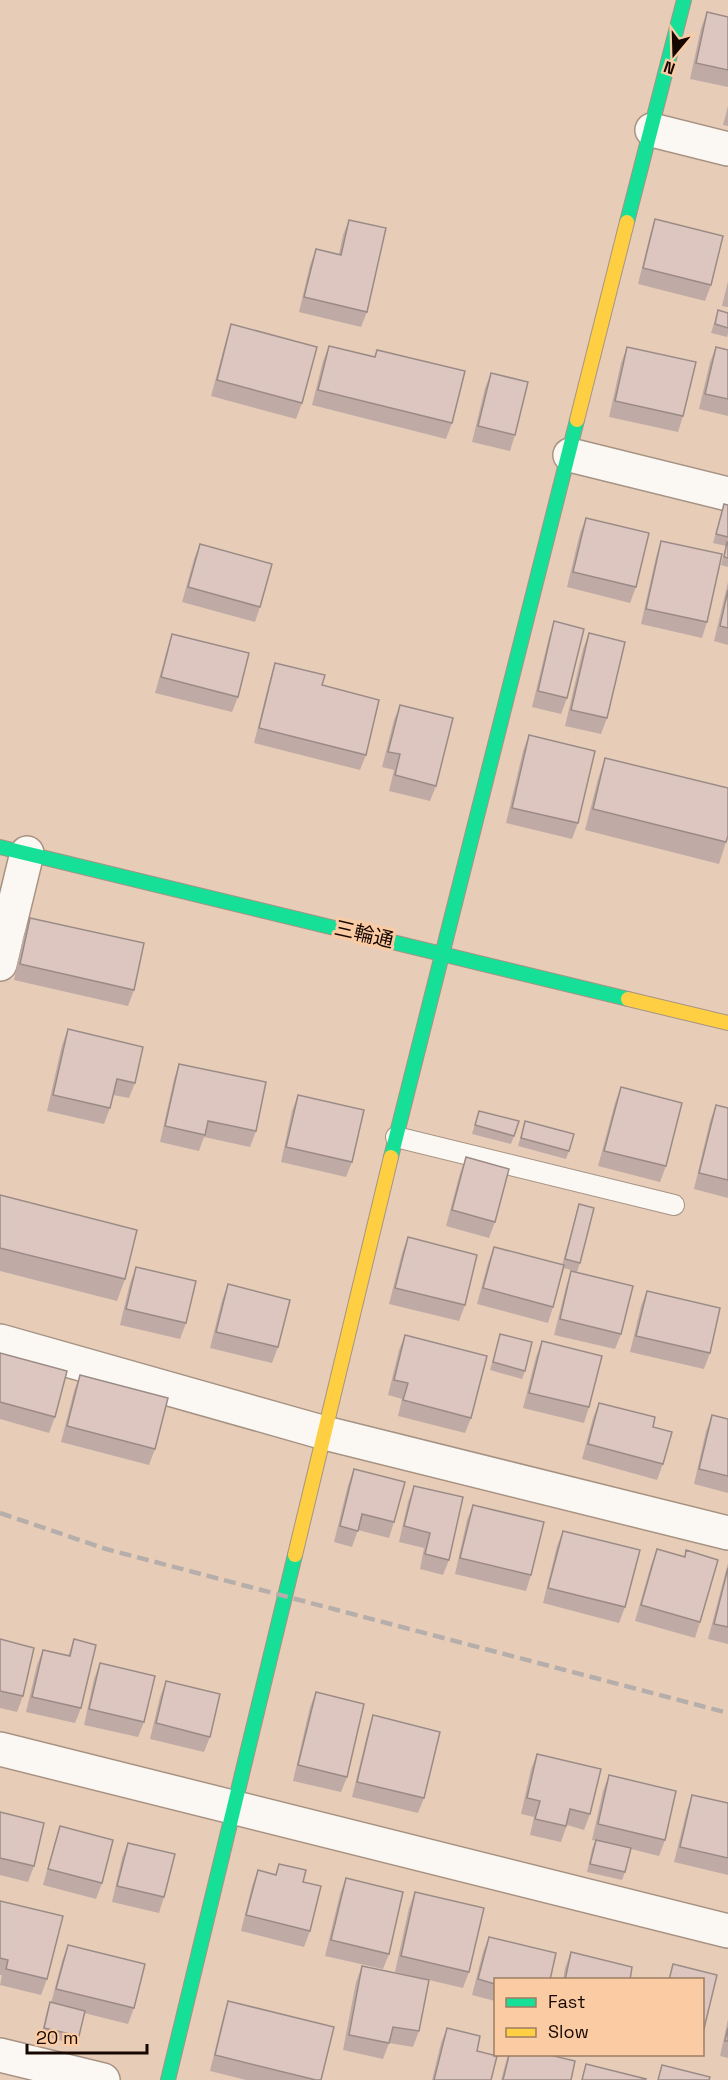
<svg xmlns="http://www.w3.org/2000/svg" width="728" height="2080" font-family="'Space Grotesk','Noto Sans JP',sans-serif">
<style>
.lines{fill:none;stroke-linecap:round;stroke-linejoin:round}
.lane-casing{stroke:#a79383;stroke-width:22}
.street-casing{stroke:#a79383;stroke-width:36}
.fast-casing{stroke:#a79383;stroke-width:16}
.slow-casing{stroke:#a79383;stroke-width:16}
.lane{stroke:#fbf8f4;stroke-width:20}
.street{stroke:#fbf8f4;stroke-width:33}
.fast{stroke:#16e098;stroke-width:14}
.slow{stroke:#ffcf43;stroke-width:14}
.rail{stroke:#b5aeaa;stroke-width:4.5;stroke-dasharray:12 6;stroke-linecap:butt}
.wall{fill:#bfaaa5}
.building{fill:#dec6c0;stroke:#9b8b86;stroke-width:1.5}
.labels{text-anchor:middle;stroke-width:6;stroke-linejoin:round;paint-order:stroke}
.street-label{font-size:20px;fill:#160700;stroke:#fbcca4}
</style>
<rect width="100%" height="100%" fill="#e7cdb8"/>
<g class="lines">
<defs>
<path id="lane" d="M396,1137l278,68"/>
<path id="street" d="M652,130l76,19
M570,455l158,39
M0,964l27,-111
M0,1341l325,92 403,100
M0,1749l728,182
M0,2055l103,25"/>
<path id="fast" d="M627,222l57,-222
M0,847l628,152
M391,1157l186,-737
M168,2080l127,-525"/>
<path id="slow" d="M577,420l50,-198
M628,999l100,24
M295,1555l96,-398"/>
</defs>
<use href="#lane" class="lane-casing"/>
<use href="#street" class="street-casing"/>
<use href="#fast" class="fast-casing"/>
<use href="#slow" class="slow-casing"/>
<use href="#lane" class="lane"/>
<use href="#street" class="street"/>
<use href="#fast" class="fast"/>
<use href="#slow" class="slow"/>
<path class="rail" d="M0,1513l106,36 622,164"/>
</g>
<path class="wall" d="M707,12l21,5v70l-38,-8 11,-51z
M728,106v20l-5,-1z
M655,219l56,66 -6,16 -67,-17 12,-49z
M349,220l18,92 -6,15 -62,-15 11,-47 6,-16 23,5 4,-19z
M728,281v26l-6,-1z
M718,310l10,3v21l-1,3 -16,-4z
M231,324l71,79 -6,16 -85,-23 15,-56z
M329,346l45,11 3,-7 75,73 -6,16 -134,-34 11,-44z
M627,347l56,69 -5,16 -69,-15 12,-54z
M716,347l12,3v66l-29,-7 11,-47z
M491,373l24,62 -5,16 -38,-9 13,-54z
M724,504l4,1v62l-7,-2 5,-19 -13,-3z
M586,518l50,69 -6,16 -63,-16 13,-54z
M661,541l46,81 -5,16 -61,-14 15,-67z
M200,544l60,63 -5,15 -73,-20 12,-43z
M728,582v63l-14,-4z
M554,621l13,77 -6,16 -29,-7 17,-70z
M589,633l18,85 -6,16 -36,-8 18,-77z
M172,634l66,63 -6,15 -77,-19 12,-43z
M275,663l47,22 44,70 -6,15 -106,-27 16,-64z
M400,705l36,81 -6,15 -41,-10 5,-21 -12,-3 12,-47z
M529,735l49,88 -6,16 -66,-16 17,-72z
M605,758l121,84 -7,22 -134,-34 13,-51z
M30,918l104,72 -6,16 -114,-26 10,-46z
M68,1029l67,54 -6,15 -16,-3 -3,13 -6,16 -57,-13 15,-66z
M179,1064l77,67 -6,16 -46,-10 -5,14 -39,-9 14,-63z
M621,1087l45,79 -6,16 -62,-16 17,-63z
M298,1095l54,67 -6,15 -65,-15 11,-51z
M716,1105l12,3v90l-34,-9 16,-68z
M479,1111l35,25 -3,8 -39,-10z
M525,1121l44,30 -3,8 -48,-13z
M466,1157l29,65 -6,16 -43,-12 14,-53z
M0,1195l125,84 -8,22 -117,-30z
M579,1204l1,59 -3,9 -13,-4 -11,39 -5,16 -71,-19 11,-41 6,-16 68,18z
M408,1237l57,68 -6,16 -70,-17 13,-51z
M136,1267l50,56 -6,16 -60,-14 10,-42z
M571,1271l50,63 -6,15 -61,-14 12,-48z
M228,1284l50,63 -6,16 -62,-15 12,-48z
M647,1291l63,62 -6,16 -74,-17 11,-46z
M500,1334l25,37 -3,8 -32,-9z
M405,1335l66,83 -6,15 -67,-17 4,-17 -14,-4 11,-45z
M542,1341l47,66 -5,16 -61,-15 13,-51z
M0,1353l55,64 -6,16 -49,-14z
M80,1375l75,74 -6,16 -88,-23 13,-51z
M599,1403l54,24 10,37 -6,16 -75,-21 11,-41z
M712,1415l16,4v74l-34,-9 12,-53z
M354,1469l40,53 -5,16 -31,-8 -6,17 -18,-5 14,-57z
M414,1486l35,74 -6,15 -23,-6 4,-21 -25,-6 9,-40z
M473,1505l58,70 -5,16 -71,-17 12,-54z
M563,1531l62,76 -6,16 -76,-20 14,-57z
M657,1549l27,8 2,-7 14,72 -5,16 -60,-17 16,-56z
M728,1563v81l-20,-5z
M0,1639l23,57 -6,16 -17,-4z
M74,1639l7,69 -6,15 -49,-11 11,-47 6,-15 25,6z
M100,1663l44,59 -6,15 -54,-12 10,-46z
M166,1681l44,56 -6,15 -54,-13 10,-42z
M316,1692l31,85 -6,15 -48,-11 17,-74z
M373,1715l51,83 -6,15 -66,-16 16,-66z
M537,1754l53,60 -6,16 -17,-5 -6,17 -31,-7 4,-18 -13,-3 10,-45z
M609,1775l56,65 -6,16 -28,-7 -6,23 -3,8 -35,-8 5,-23 4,-9 7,2 -11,-2 11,-49z
M692,1795l36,8v72l-54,-13 13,-52z
M0,1812l34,54 -6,16 -28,-7z
M60,1826l42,57 -6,16 -53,-14 12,-44z
M128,1843l36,54 -5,16 -47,-11 10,-44z
M279,1864l24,18 7,49 -6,16 -63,-16 11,-45 6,-16 17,5z
M346,1878l43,76 -6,15 -58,-13 15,-62z
M415,1892l54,80 -6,16 -68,-16 14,-64z
M0,1901l47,78 -6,16 -41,-10 2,-10h-2z
M489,1937l6,43v21l-23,-6 11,-43z
M68,1945l66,63 -6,16 -44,-11 -5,23 -3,8 -35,-8 6,-25 3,-9 1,1 11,-42z
M571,1952l59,28h-67l2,-12z
M362,1966l57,65 -6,16 -24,-4 -6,16 -40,-9 13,-68z
M228,2001l93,79h-75l-36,-9 13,-54z
M728,2019v39l-8,-2z
M447,2028l30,23 14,29h-59l9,-37z
M508,2055h42l21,25h-70z"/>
<path class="building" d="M707,12l21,5v53l-32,-7z
M655,219l68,17 -12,49 -68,-17z
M349,220l37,8 -19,84 -63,-15 12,-48 25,6z
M718,310l10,3v15l-13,-4z
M231,324l86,23 -15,56 -85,-23z
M329,346l46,11 2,-7 88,21 -13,52 -134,-33z
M627,347l69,15 -13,54 -68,-15z
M716,347l12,3v49l-23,-5z
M491,373l37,9 -13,53 -37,-9z
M724,504l4,1v32l-12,-3z
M586,518l63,15 -13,54 -63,-15z
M661,541l61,13 -15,68 -61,-13z
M727,542l1,1v15l-4,-1z
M200,544l72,20 -12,43 -72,-20z
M728,590v38l-8,-2z
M554,621l30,8 -17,69 -29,-7z
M589,633l36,9 -18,76 -36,-8z
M172,634l77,19 -11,44 -77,-20z
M275,663l50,12 -3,10 57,15 -13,55 -107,-27z
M400,705l53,13 -17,68 -41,-11 5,-21 -12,-2z
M529,735l66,16 -17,72 -66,-15z
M605,758l123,30v48l-2,6 -133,-33z
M30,918l114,25 -10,47 -114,-26z
M68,1029l75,18 -8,36 -18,-4 -7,29 -57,-13z
M179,1064l87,18 -10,49 -48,-10 -3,14 -40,-9z
M621,1087l61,16 -16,63 -62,-15z
M298,1095l66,15 -12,52 -66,-15z
M716,1105l12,3v72l-29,-7z
M479,1111l40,10 -5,15 -39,-11z
M525,1121l49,13 -5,17 -48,-13z
M466,1157l43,12 -14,53 -43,-12z
M0,1195l137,35 -12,49 -125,-31z
M579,1204l15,4 -14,55 -15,-4z
M408,1237l69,18 -12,50 -70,-17z
M494,1247l70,18 -11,42 -70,-19z
M136,1267l60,14 -10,42 -60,-14z
M571,1271l62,15 -12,48 -61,-15z
M228,1284l62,16 -12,47 -62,-15z
M647,1291l73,17 -10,45 -74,-17z
M500,1334l32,8 -7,29 -32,-9z
M405,1335l82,21 -16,62 -68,-18 5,-17 -14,-3z
M542,1341l60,15 -13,51 -60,-14z
M0,1353l67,18 -12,46 -55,-15z
M80,1375l88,23 -13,51 -88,-23z
M599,1403l56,14 -2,10 19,5 -9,32 -75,-20z
M712,1415l16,4v57l-29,-7z
M354,1469l51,13 -11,40 -32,-8 -4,17 -18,-5z
M414,1486l49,11 -14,63 -24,-6 5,-21 -26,-7z
M473,1505l71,17 -13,53 -71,-17z
M563,1531l77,19 -15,57 -77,-19z
M657,1549l28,8 1,-7 32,10 -18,62 -59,-17z
M728,1568v59l-14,-3z
M0,1639l34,9 -11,48 -23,-5z
M74,1639l22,6 -15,63 -49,-11 11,-47 27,6z
M100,1663l55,13 -11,46 -55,-13z
M166,1681l54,13 -10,43 -54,-14z
M316,1692l48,12 -17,73 -49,-12z
M373,1715l67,17 -16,66 -67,-16z
M537,1754l64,15 -11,45 -20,-5 -4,17 -31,-7 5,-18 -13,-3z
M609,1775l67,16 -11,49 -67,-16z
M692,1795l36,8v55l-48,-11z
M0,1812l44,11 -10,43 -34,-8z
M60,1826l53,14 -11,43 -54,-14z
M596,1840l35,8 -6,24 -35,-8z
M128,1843l47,11 -11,43 -47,-11z
M279,1864l27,6 -3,12 18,4 -11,45 -64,-16 12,-45 18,5z
M346,1878l57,14 -14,62 -58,-14z
M415,1892l69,16 -15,64 -68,-16z
M0,1901l63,15 -16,63 -41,-10 2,-9 -8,-2z
M489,1937l67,16 -6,27h-55v4l-17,-5z
M68,1945l77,19 -11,44 -78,-19z
M571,1952l61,15 -2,13h-65z
M673,1964l44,11 -15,62v-57h-33z
M362,1966l67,14 -10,51 -26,-4 -4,16 -40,-8z
M228,2001l106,26 -13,53h-5l-101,-25z
M50,2002l35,9 -6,25 -35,-8z
M447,2028l33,8 -3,15 20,5 -6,24h-57z
M728,2028v13h-3z
M509,2055h41l25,6 -4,19h-68z
M586,2064l60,15 -1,1h-63z
M662,2065l48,12 -1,3h-51z"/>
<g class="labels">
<g class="street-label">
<text transform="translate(364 934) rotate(13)" y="7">三輪通</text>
</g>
</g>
<rect x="494" y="1978" width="210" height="78" fill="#fbcca4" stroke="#9f7d62" stroke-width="1.5"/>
<rect x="506" y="1998" width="30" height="9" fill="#16e098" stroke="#9f7d62" stroke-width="1.5"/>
<text x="548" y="2008" font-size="18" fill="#160700">Fast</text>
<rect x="506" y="2028" width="30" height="9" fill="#ffcf43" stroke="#9f7d62" stroke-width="1.5"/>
<text x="548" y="2038" font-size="18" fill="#160700">Slow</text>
<g transform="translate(674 54) rotate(199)" stroke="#fbcca4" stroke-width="4.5" paint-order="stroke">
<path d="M0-4.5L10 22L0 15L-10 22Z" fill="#160700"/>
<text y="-9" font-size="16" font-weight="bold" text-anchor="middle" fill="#160700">N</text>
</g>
<path d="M27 2044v9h120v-9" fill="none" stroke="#160700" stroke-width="3"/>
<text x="36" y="2044" font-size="18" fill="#160700" stroke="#fbcca4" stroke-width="4.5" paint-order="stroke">20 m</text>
</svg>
